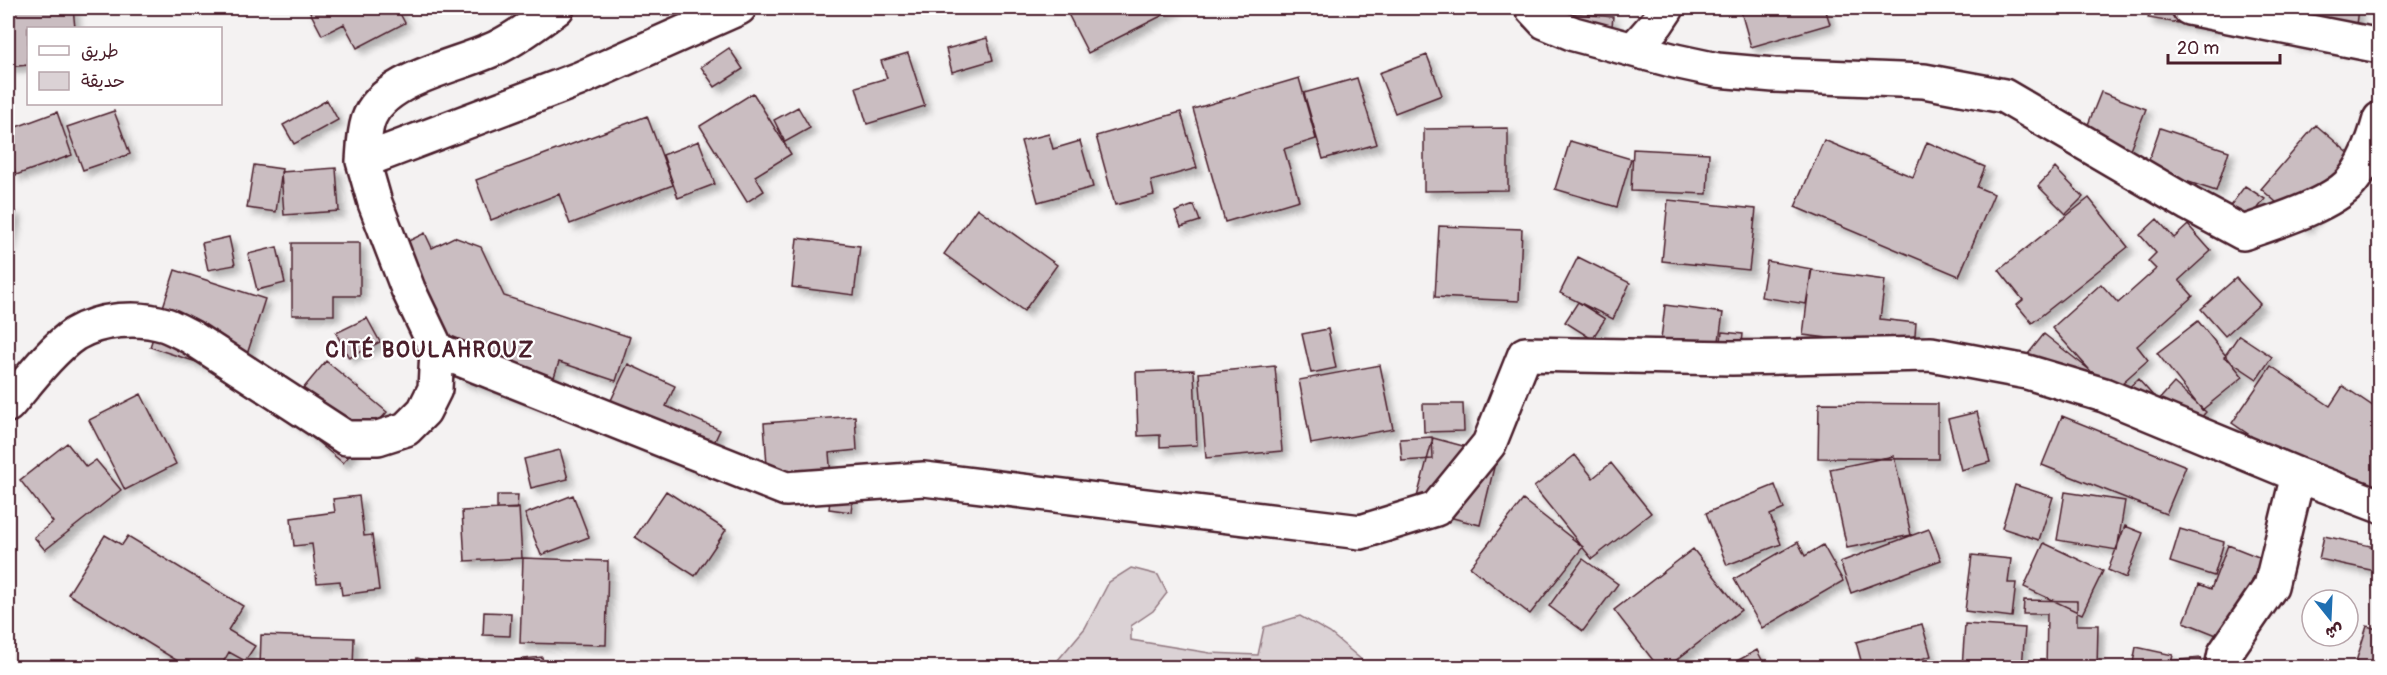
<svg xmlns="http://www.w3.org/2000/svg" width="2387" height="675" font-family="Pangolin,'Playpen Sans Arabic',sans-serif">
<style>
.green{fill:#dbd2d5;stroke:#927880;stroke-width:1.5}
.building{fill:#cabdc1;stroke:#4a1f2b;stroke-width:1.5;filter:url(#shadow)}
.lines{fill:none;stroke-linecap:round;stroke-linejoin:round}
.street-casing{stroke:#4a1f2b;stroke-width:38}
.street{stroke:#fff;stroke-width:33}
.labels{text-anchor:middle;stroke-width:4.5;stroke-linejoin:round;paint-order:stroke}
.district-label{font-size:22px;font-weight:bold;letter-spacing:1.5px;fill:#4a1f2b;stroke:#fff}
</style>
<defs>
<filter id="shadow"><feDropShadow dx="5.5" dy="5.5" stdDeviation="3" flood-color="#0004"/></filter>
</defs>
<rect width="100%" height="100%" fill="#f4f2f2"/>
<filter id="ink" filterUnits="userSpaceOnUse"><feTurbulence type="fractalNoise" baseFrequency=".0167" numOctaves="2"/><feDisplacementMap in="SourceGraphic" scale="12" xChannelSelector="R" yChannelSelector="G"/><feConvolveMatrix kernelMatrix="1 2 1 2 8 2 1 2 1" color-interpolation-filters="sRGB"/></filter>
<g filter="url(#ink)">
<path class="green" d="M1131,568l27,7 9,18 -14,18 -22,15v14l79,13 48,2 6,-28 36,-11 30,17 40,34h-318l33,-39 24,-46z"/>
<path class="building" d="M33,8h40l2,20h-47v37l-20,2v-58z
M308,8h89l8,15 -48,25 -13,-24 -22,11z
M1065,8h112l-89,45z
M1740,8h85l5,16 -79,23z
M2150,8h68l-4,21 -66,-11z
M2296,8h62l-5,43 -61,-8z
M1573,13l40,4 -3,27 -40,-3z
M987,38l6,22 -41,12 -6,-23z
M729,48l14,21 -28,18 -14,-20z
M908,53l17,53 -58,18 -11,-37 31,-9 -6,-17z
M1427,55l15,40 -47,18 -16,-40z
M1299,78l17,61 -32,10 15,51 -74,22 -32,-113z
M1357,78l20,66 -54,15 -19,-66z
M2101,92l45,17 -16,40 -45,-17z
M753,93l38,61 -36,22 9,15 -17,11 -47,-76z
M327,100l11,20 -44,24 -11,-19z
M798,107l12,21 -25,14 -11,-22z
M114,111l16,43 -47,16 -16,-43z
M57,112l15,43 -56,20 -8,-24v-21z
M1181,112l16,56 -46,13 3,14 -39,10 -19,-69z
M647,116l26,69 -103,39 -11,-30 -68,26 -15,-40z
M2316,125l44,38 -55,64 -44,-38z
M1508,128v62l-84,1v-62z
M2160,128l69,23 -13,40 -70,-23z
M1049,134l4,15 27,-8 13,46 -55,15 -17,-61z
M1824,140l89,37 14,-35 58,25 -8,20 17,7 -35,82 -164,-69z
M699,141l16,43 -37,14 -15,-43z
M1570,141l61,18 -14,48 -62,-18z
M1633,149l76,4 -2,41 -76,-3z
M254,165l28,4 -6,43 -29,-4z
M336,168l3,43 -55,4 -3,-43z
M2055,168l28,29 -17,17 -28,-28z
M2245,186l20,13 -16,21 -19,-14z
M2089,198l39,49 -96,76 -15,-18 6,-5 -24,-30z
M1668,200l88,9 -7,61 -87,-9z
M1194,205l6,16 -19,6 -6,-15z
M977,208l80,57 -33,46 -80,-57z
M8,210l8,2 -8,37z
M2157,219l17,19 14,-13 23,26 -32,29 14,16 -56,50 11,14 -43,38 -9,-21 -44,-49 49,-44 17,19 38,-34 -8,-8 8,-8 -16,-18z
M1439,226l83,3 -3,72 -84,-4z
M425,233l7,15 22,-11 27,10 23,49 126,41 -14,44 -57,-19 -15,45 -84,-28 -62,-133z
M229,237l6,28 -27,5 -6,-27z
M797,238l63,8 -6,49 -62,-8z
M292,243h68v53h-26v19h-42z
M277,247l8,36 -28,7 -9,-36z
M1578,257l52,26 -17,36 -53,-26z
M1767,261l45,8 -6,35 -45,-7z
M175,270l90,29 -25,77 -90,-29z
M1811,270l74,10 -5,39 36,4 -2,25 -111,-13z
M2236,278l24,26 -35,32 -24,-27z
M1578,302l27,17 -13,20 -27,-17z
M1665,305l58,8 -6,41 -57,-6z
M367,318l13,24 -31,16 -13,-25z
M2198,321l45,56 -41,33 -45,-57z
M1328,329l8,39 -25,5 -9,-39z
M1722,332l21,2 -3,30 -21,-3z
M2044,334l52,41 -72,-16z
M2239,335l33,22 -15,22 -33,-22z
M326,361l61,51 -44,51 -60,-50z
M628,364l47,22 -9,20 54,24 -20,42 -101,-46z
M1380,365l13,64 -82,15 -12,-64z
M1275,366l7,85 -76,7 -7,-85z
M2271,366l59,40 13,-20 37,25v69l-14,20 -72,-35 -62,-42z
M1194,370l3,75 -37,2v-12l-22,1 -2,-64z
M2138,379l18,20 -44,4z
M2174,383l32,29 -27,30 -32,-29z
M141,394l35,70 -51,26 -36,-70z
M1819,403l119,1v55l-120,-1z
M1423,404h40l1,27 -40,1z
M1977,412l13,50 -29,8 -13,-51z
M855,416l2,34 -28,3 2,23 -63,4 -4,-57z
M2062,416l124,50 -20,48 -124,-49z
M1432,437l1,22 -31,2 -2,-22z
M1433,438l64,17 -17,70 -66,-17z
M67,443l19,24 10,-7 25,30 -76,60 -11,-13 19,-15 -33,-42z
M560,450l8,29 -37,9 -7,-29z
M1575,455l18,23 18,-15 40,50 -59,46 -58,-72z
M1894,456l17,79 -64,13 -17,-79z
M832,482l22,3 -3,27 -22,-3z
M1775,485l9,24 -14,6 11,29 -54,21 -21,-52z
M2015,485l38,12 -14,43 -37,-12z
M666,491l60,39 -31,46 -60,-39z
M2065,492l60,9 -8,49 -60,-10z
M497,495h21l-1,14h-20z
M573,495l16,42 -48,18 -16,-41z
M359,496l5,40 8,-1 7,55 -37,5 -2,-14 -23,2 -5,-39 -18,2 -3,-28 44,-6 -2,-13z
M1523,500l60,47 -53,67 -60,-47z
M519,508l3,50 -57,3 -3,-50z
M2125,526l18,7 -17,45 -18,-8z
M1929,529l12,31 -90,33 -11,-31z
M2180,529l44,13 -10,34 -44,-14z
M105,535l17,10 6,-9 115,70 -15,24 27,16 -10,15 -16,-9 -9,16h-31l-121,-74z
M2324,536l56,12v24l-61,-13z
M1798,542l7,14 18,-11 20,36 -81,47 -28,-49z
M2044,543l59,28 -21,43 -58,-27z
M2228,545l33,13 -32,82 -45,-18 15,-38 12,5z
M1693,549l48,61 -75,58h-7l-45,-58z
M1972,555l39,4 -3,24h8l-4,34 -47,-6z
M523,558l85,3 -2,84 -86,-2z
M1583,559l35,25 -35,47 -34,-25z
M2024,600l53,1v24h21l-1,43h-51l1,-54h-24z
M484,612l27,1 -1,23 -27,-1z
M1922,624l9,32 -40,12h-28l-7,-26z
M1965,624l60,4 -3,40h-60z
M2367,626l13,4v38h-26z
M261,635l93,3 -1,30h-93z
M2136,647l37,8 -3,13h-38z
M1757,650l9,18h-42z
M542,657l2,11h-27l-1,-8z
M417,658l44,10h-46z
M2201,658l1,10h-33l-1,-7z"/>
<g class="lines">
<defs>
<path id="street" d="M557,8c-18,13 -37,28 -57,38 -37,20 -117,30 -132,75 -4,13 -4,27 -5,40l216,-82 160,-71
M1532,8l13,14 29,12 101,27 42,9 57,5 150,6 80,15 185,108 54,29c29,-10 88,-28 108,-51 15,-18 23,-41 29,-63
M2189,8l191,38
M1634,49l23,-26 10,-15
M363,161l12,42 33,86 29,61 349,139 138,-10 437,53 75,-23 53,-65 36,-90 207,4 199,-4 96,18 77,23 194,80 82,31
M8,405c18,-21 44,-56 67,-71 25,-15 63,-18 91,-9 8,3 17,8 25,12l155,101h32l28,-9 18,-18 11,-22 2,-39
M2222,668l3,-15 46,-67 27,-111"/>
</defs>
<use href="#street" class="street-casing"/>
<use href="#street" class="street"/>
</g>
</g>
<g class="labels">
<g class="district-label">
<text x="430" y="357">CITÉ BOULAHROUZ</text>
</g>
</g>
<rect width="2387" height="675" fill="none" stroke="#fff" stroke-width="30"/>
<rect x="15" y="15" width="2357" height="645" fill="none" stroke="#4a1f2b" stroke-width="2" filter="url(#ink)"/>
<rect x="27" y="27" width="195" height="78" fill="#ffffff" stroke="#b7a5aa" stroke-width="1.5"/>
<rect x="39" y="46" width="30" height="9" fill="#ffffff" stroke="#b7a5aa" stroke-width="1.5"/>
<text x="81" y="57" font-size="18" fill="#4a1f2b">طريق</text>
<rect x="39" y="72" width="30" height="18" fill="#dbd2d5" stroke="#b7a5aa" stroke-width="1.5"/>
<text x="81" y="87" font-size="18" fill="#4a1f2b">حديقة</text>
<g transform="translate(2330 618) rotate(162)"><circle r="28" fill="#ffffff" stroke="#b7a5aa" stroke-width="1.5"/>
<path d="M0-4.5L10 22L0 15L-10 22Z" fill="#1f6fb2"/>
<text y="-9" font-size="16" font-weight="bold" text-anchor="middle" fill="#4a1f2b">ش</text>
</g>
<path d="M2168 54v9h112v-9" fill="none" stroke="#4a1f2b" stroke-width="3"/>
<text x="2177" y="54" font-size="18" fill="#4a1f2b" stroke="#ffffff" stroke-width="4.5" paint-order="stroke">20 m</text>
</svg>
